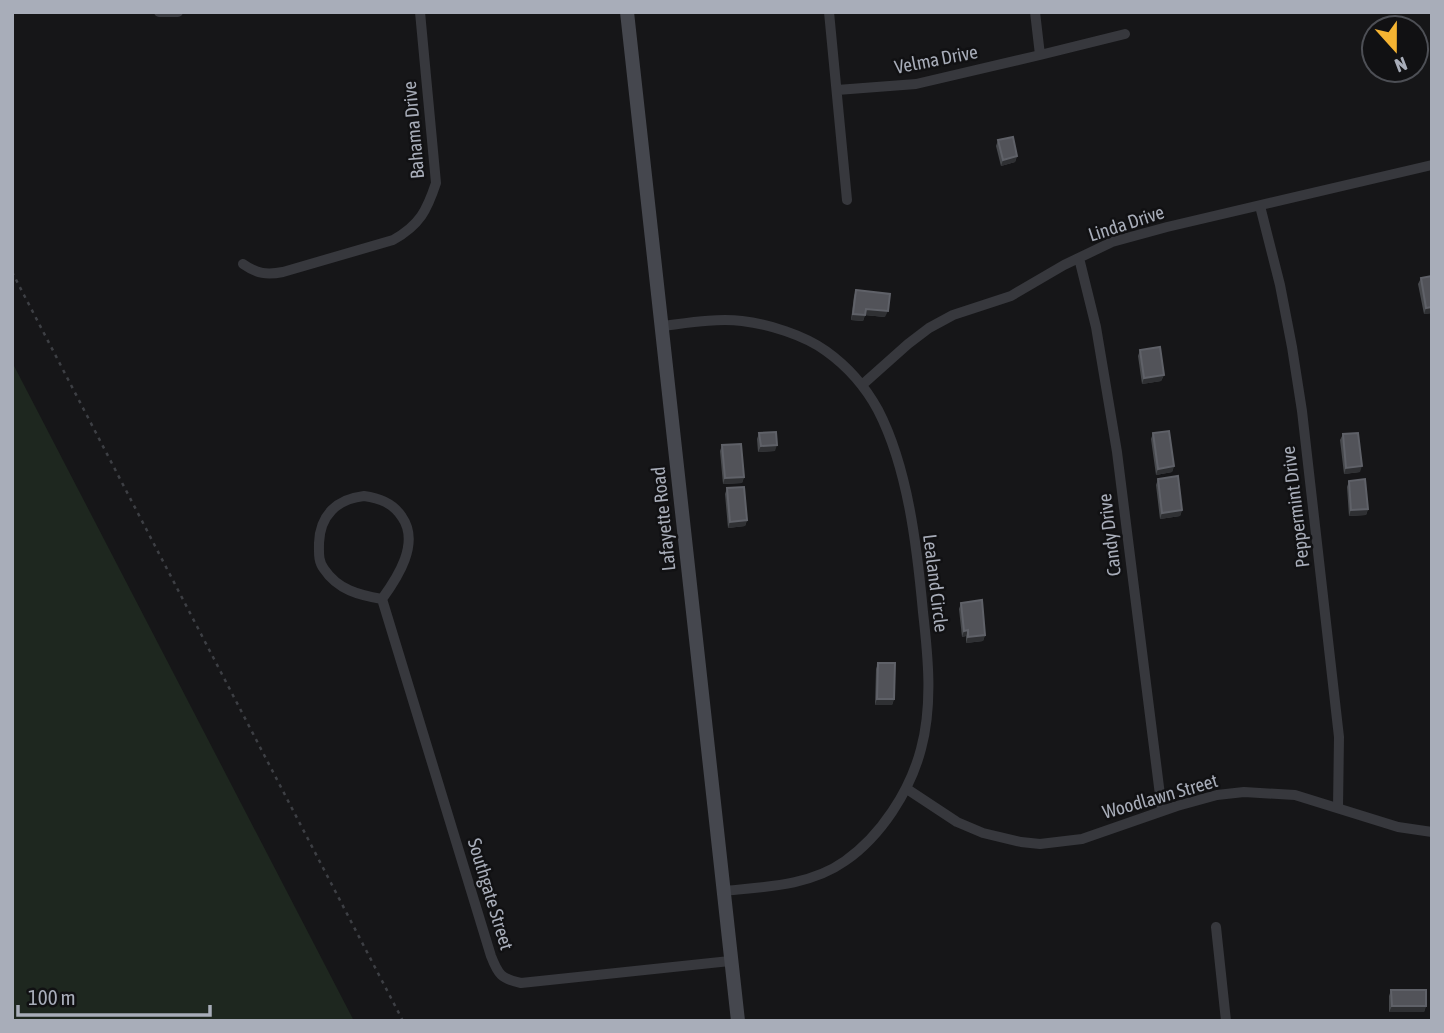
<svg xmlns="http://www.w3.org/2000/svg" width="1444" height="1033" font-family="'Asap Condensed',sans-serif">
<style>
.grass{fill:#1e271f}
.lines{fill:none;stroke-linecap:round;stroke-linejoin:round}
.path{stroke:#3d3f44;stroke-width:2.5;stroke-dasharray:3.5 5;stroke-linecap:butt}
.street{stroke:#37383d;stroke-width:10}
.secondary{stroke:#45474e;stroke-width:14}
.wall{fill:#47494d}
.shaded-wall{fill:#2f3033}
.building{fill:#525359;stroke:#5f6168;stroke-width:2}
.labels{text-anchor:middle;stroke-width:5;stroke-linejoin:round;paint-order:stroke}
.street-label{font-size:19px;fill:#a8adb9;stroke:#111113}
</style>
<rect width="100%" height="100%" fill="#161618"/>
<path class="grass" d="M12,362l342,659h-342z"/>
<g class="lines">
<path class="path" d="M12,272l391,749"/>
<path class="street" d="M159,12h19
M829,12l18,188
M1040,55l85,-21
M837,90l79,-6 124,-29 -5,-43
M1260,206l20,79 12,62 10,64 37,326 -1,71
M1079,258l17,69 21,125 45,359
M243,264c14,10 24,11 40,8l110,-32c27,-15 34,-30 43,-57l-16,-171
M662,326c25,-3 54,-8 80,-5 26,3 62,14 84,30 21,15 40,37 52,59 30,58 39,137 45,202 5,44 10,93 -2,137 -11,42 -40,87 -76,112 -35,25 -81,26 -122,30
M862,385l46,-41 21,-16 24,-13 58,-19 53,-31 48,-23 55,-15 265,-62
M364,496c16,2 29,7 38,21 18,26 -4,60 -20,82 -23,-4 -44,-9 -58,-30 -6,-8 -5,-16 -5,-26 1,-28 18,-44 45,-47z
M382,599l109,357c7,18 10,23 30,27l209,-22
M907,789l50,33 26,11 38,9 19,2 42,-5 95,-33 40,-11 27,-3 51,3 103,32 34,5
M1216,927l10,94"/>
<path class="secondary" d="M627,12l111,1009"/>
</g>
<path class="wall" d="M998,140l19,16 -2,6 -14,4 -5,-20z
M1432,276v37l-8,1 -6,-30 3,-6z
M856,290l29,27 -20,-2 -2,6 -12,-1 3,-24z
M1140,350l24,25 -3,6 -19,3 -4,-28z
M759,433l16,18 -17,1 -1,-13z
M1153,433l21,33 -2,6 -16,3 -5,-36z
M1343,434l17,38 -16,2 -4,-34z
M722,445l22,32 -2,6 -19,1 -3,-33z
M1158,479l24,31 -2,6 -20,3 -4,-34z
M1349,481l19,28 -2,6 -17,1 -2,-29z
M727,488l20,32 -2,6 -17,2 -3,-34z
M961,603l24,32 -2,6 -17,2v-7l-4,1 -3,-28z
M878,663l16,36 -2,6h-17l1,-36z
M1391,990l35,16 -2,6h-35v-16z"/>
<path class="shaded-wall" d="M1017,156l-2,6 -14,4 2,-6z
M1432,307v6l-8,1 2,-6z
M866,309l22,2 -3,6 -21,-2z
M853,314l12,1 -2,6 -12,-1z
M1164,375l-3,6 -19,3 2,-6z
M777,445l-2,6 -17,1 3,-6z
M1174,466l-2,6 -16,3 2,-6z
M1362,466l-2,6 -16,2 2,-6z
M744,477l-2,6 -19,1 2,-6z
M1368,509l-2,6 -17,1 2,-6z
M1182,510l-2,6 -20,3 2,-6z
M747,520l-2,6 -17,2 2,-6z
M968,630l-2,6 -4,1 2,-6z
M985,635l-2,6 -17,2 2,-6z
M877,699h17l-2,6h-17z
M1392,1006h34l-2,6h-35z"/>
<path class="building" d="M1013,137l4,19 -14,4 -5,-20z
M1432,276v31l-6,1 -5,-30z
M856,290l34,4 -2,17 -22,-2 -1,6 -12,-1z
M1160,347l4,28 -20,3 -4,-28z
M1169,431l5,35 -16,3 -5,-36z
M776,432l1,13 -16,1 -2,-13z
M1358,433l4,33 -16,2 -3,-34z
M741,444l3,33 -19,1 -3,-33z
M1178,476l4,34 -20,3 -4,-34z
M1365,479l3,30 -17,1 -2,-29z
M744,487l3,33 -17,2 -3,-34z
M982,600l3,35 -17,2v-7l-4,1 -3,-28z
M878,663h17l-1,36h-17z
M1391,990h35v16h-34z"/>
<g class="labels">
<g class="street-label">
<text transform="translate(936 59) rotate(-11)" y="7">Velma Drive</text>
<text transform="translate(413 130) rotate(-95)" y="7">Bahama Drive</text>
<text transform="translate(1126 223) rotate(-18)" y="7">Linda Drive</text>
<text transform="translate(1295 507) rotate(-97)" y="7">Peppermint Drive</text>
<text transform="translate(663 519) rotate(-96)" y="7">Lafayette Road</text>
<text transform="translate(1109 535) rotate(-97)" y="7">Candy Drive</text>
<text transform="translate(936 583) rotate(83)" y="7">Lealand Circle</text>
<text transform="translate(1160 796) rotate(-16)" y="7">Woodlawn Street</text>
<text transform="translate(491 894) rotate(73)" y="7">Southgate Street</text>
</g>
</g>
<rect width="1444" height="1033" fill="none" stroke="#a8adb9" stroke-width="28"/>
<g transform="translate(1395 49) rotate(159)"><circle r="33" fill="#111113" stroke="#4d4f55" stroke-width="2"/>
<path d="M0-5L12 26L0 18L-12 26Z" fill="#f5b432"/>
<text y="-10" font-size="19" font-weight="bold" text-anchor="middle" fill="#a8adb9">N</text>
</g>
<path d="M18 1005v10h192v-10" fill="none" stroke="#a8adb9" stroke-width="3.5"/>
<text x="28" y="1005" font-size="21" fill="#a8adb9" stroke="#111113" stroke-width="5" paint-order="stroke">100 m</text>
</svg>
